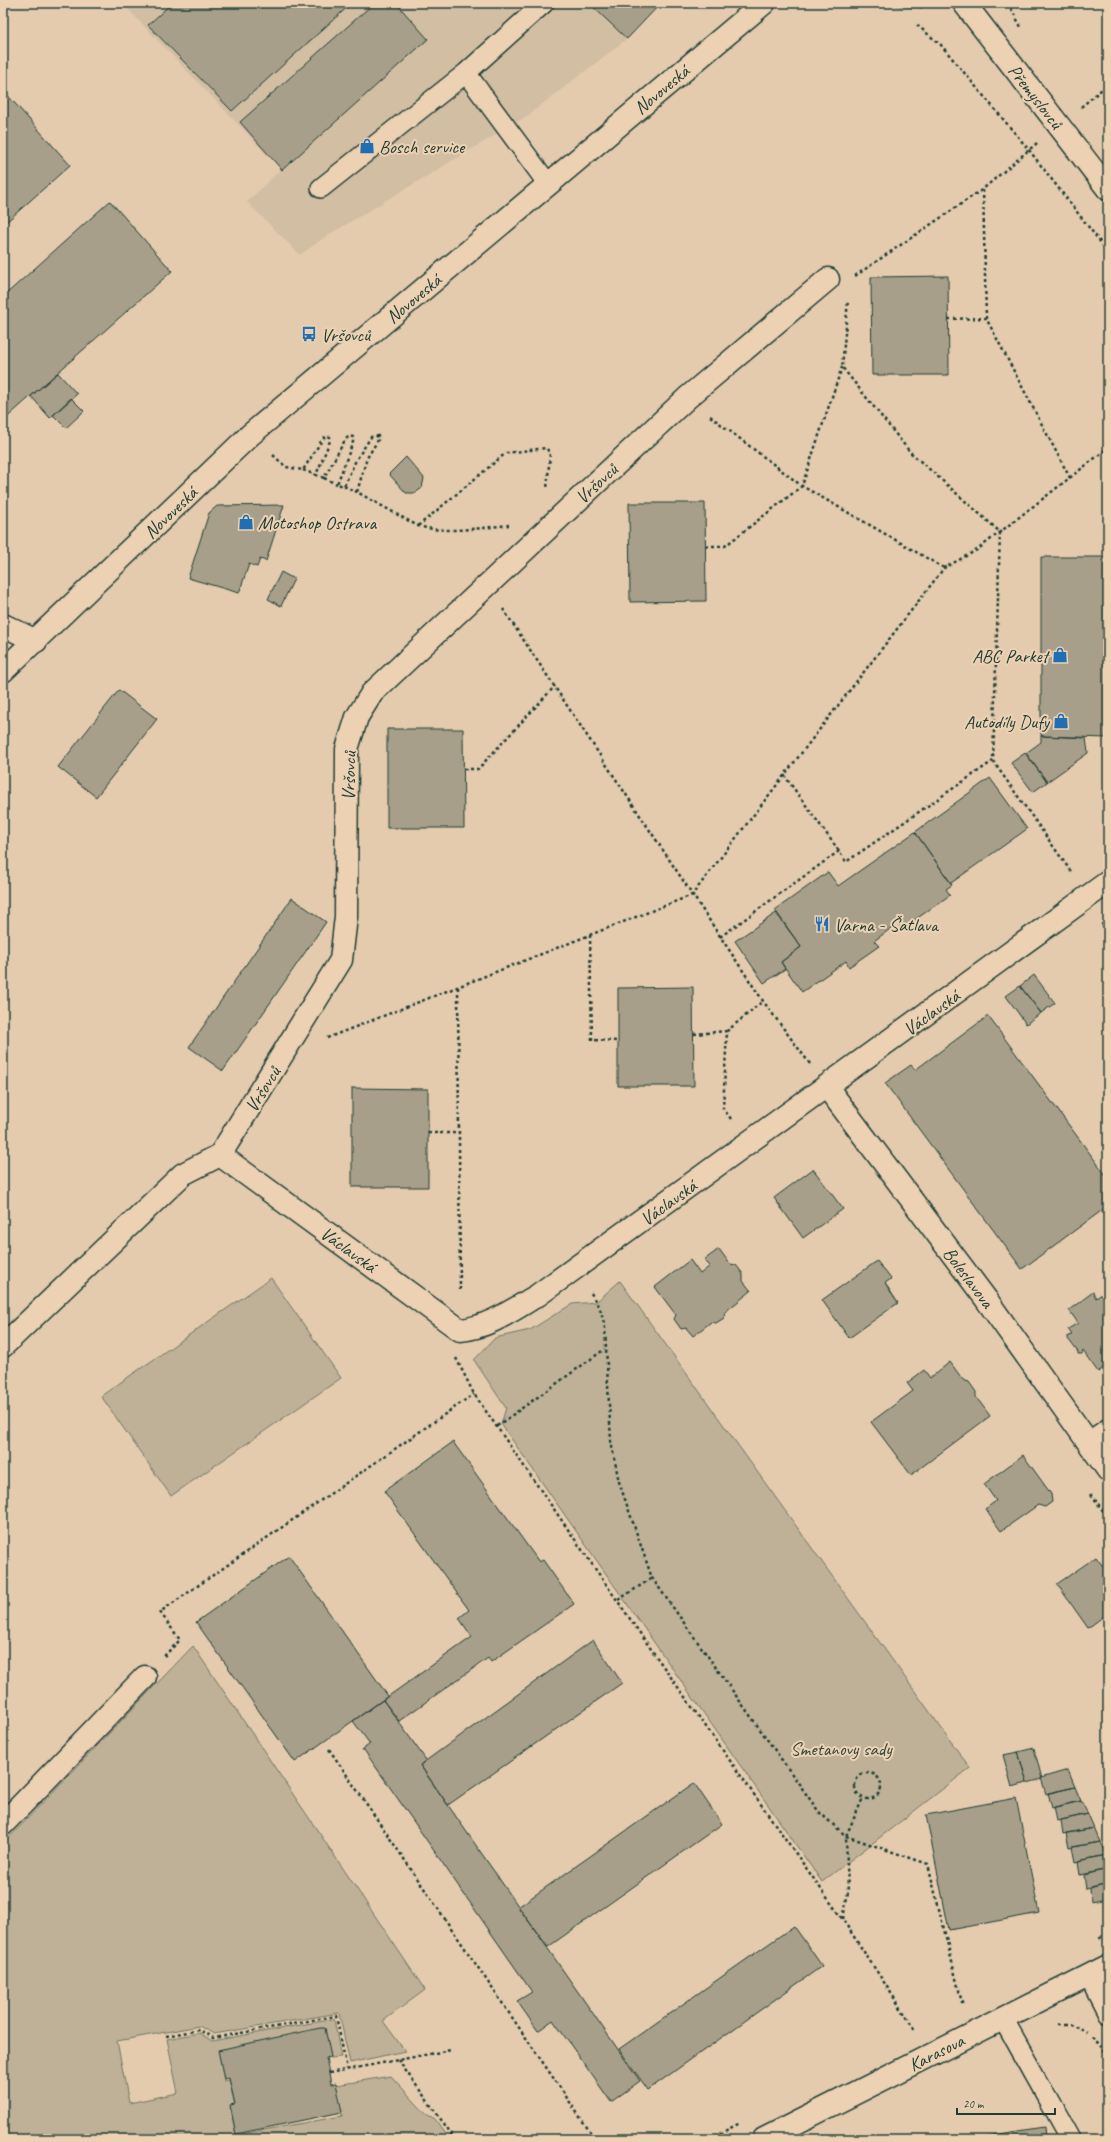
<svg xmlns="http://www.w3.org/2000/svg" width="1111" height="2142" font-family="Caveat,sans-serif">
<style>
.built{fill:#d2bea3}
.green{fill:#bfb197;stroke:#6f7766}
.building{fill:#a79f89;stroke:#1f3d34}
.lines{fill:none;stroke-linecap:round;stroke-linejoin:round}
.service-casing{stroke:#1f3d34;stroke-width:22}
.minor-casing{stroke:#1f3d34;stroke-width:25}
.tertiary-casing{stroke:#1f3d34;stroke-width:25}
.path{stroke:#1f3d34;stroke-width:2.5;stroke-dasharray:3 3;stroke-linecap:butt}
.service{stroke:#ecd1b3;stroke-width:19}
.minor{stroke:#ecd1b3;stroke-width:22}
.tertiary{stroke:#ecd1b3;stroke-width:22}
.labels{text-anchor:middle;stroke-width:4;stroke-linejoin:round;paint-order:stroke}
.street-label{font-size:19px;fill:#1f3d34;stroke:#ecd1b3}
.poi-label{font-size:19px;fill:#1f3d34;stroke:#ecd1b3;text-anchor:start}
.park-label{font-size:19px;fill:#2f493e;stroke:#ecd1b3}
</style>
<rect width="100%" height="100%" fill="#e4cbae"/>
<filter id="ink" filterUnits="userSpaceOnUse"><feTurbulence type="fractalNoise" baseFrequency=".025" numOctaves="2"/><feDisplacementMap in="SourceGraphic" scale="8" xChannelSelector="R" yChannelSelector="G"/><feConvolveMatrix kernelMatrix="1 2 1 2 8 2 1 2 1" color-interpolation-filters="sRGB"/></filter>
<g filter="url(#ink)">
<path class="built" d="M122,3h467l38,36 -100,77 -202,121 -25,18 -53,-53 34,-33z"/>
<path class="green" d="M873,3h42l7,5z
M271,1278l70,100 -170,118 -70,-100z
M620,1281l350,487 -148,114 -321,-458 5,-16 -32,-48 21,-22 35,-8 42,-26 24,-2z
M193,1646l232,344 -42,31 22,30 -55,12 -11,-50 -125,21 -15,-8 -82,15 12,62 49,-10 -11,-54 32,-6 13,8 122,-22 7,38 -10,1 -6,-28 -106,22 5,29 5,-1 6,26 -5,1 6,28 106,-19 -6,-31 55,-9 35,38 9,5 14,20h-446v-295z"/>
<path class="building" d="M172,3h180l-120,108 -84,-86z
M374,3h22l32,36 -146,131 -42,-48z
M589,3h72l-34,36z
M3,90l67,75 -67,60z
M110,201l62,70 -169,150v-129l2,3z
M948,276l1,99h-77l-1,-98z
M58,373l19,21 -27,24 -19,-22z
M71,398l13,13 -18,17 -13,-13z
M406,457l18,21 -2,10 -7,5h-9l-17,-19z
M629,503h76l1,98 -76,1z
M284,505l-18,56 -6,-2 -3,8 -8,-3 -10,29 -51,-15 21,-65 8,-7z
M1041,557h67v181l-67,-2z
M281,572l13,7 -13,27 -13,-7z
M119,690l38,29 -61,78 -38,-30z
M387,729h76l1,99h-77z
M1041,736l45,2 2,15 -41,29 -21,-29 15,-11z
M1025,753l22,29 -14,10 -22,-29z
M990,778l37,51 -76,54 -36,-51z
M915,832l37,53 -6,4 4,6 -48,34 -4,-6 -24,18 5,5 -30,21 -3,-6 -44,31 -21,-30 20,-15 -26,-37 53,-38 10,14z
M292,898l34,24 -103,149 -34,-24z
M776,913l25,34 -20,15 4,7 -21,14 -29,-42z
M1108,919v15l-7,-10z
M1034,975l21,28 -14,10 -21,-27z
M1020,986l21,27 -15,11 -20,-28z
M693,987l1,99h-76v-98z
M988,1016l120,162v28l-86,63 -137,-186 26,-18 4,5z
M352,1088l76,1v98h-76z
M813,1169l30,40 -40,29 -29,-40z
M719,1249l11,15 6,1 7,9v7l8,10 -26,21 -1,6 -8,5 -5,-1 -18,14 -7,-8 -5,1 -7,-10 2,-4 -21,-28 35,-27 10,14 10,-8 -6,-6z
M877,1261l14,18 -6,4 13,20 -49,35 -27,-38z
M1108,1290v74l-10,8 -15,-21 -1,3h-4v-2l-10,-13v-3l4,-1 -4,-6 10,-6 -9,-13 24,-18 3,6z
M950,1362l13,18 6,2 7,10v5l14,19 -79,59 -40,-53 42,-31 -6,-8 17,-13 6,8z
M453,1442l86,120 4,-2 31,44 -83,58 -3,-4 -89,63 -16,-21 89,-63 -13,-19 10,-8 -85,-119z
M1023,1455l28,39 1,8 -7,5 -7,-2 -37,26 -16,-22 11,-8 -12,-17z
M289,1556l99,140 -93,66 -99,-140z
M1096,1557l12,16v40l-20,15 -31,-44z
M593,1640l29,43 -174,122 -28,-40z
M383,1700l43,60 -6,5 220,316 -29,21 -58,-82 -15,11 -21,-30 15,-9 -168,-242h-2l8,-6 -17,-23z
M1034,1748l8,31 -15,4 -9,-31z
M1018,1752l9,31 -15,4 -9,-32z
M1068,1770l7,17 -29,7 -5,-16z
M694,1783l28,41 -174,123 -30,-40z
M1075,1787l6,14 -29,7 -4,-15z
M1016,1798l23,115 -90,17 -23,-115z
M1081,1801l7,13 -31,7 -3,-14z
M1088,1814l6,14 -31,6 -2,-14z
M1094,1828l6,14 -31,6 -3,-15z
M1100,1842l6,13 -31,7 -3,-15z
M1106,1855l2,14 -28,6 -2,-14z
M1108,1869v15l-22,5 -2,-14z
M1108,1884v15l-17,3 -1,-13z
M794,1926l28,40 -174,124 -29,-41z
M320,2028h5l6,29 -5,1 5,26 5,-1 6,29 -106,22 -6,-29 5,-1 -6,-26 -5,1 -6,-29z
M1045,2127l1,12h-80z"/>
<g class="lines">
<defs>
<path id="service" d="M466,73l82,111
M321,188l145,-115 78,-70
M1003,2019l67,120"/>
<path id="minor" d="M3,625l33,16
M827,1087l159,212 122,171
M220,1155l240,175c28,-2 54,-21 78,-35l570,-413
M3,1346l180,-172 37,-19 121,-195 5,-43 1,-168 10,-32 15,-24 315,-295 141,-119
M1089,1443l19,-13
M3,1824l142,-147
M1090,1976l18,35
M764,2139l344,-173"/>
<path id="tertiary" d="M964,3l144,186
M3,671l247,-236 514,-432"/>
</defs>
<use href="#service" class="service-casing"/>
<use href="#minor" class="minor-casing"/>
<use href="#tertiary" class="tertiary-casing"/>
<path class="path" d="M1008,3l13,24
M917,25l24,20 88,105 79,102
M1081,107l27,-23
M1037,143l-54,46 3,129 84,160
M855,276l128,-87
M948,319l38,-1
M710,416l92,70 142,82
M273,455l13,12 17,3 19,-30 3,-3h5v4l-14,34 8,3 21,-38 4,-4 4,1v5l-16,42 7,2 12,-26 15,-23 7,-1v4l-11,18 -10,34 61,34c29,8 61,2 91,-1
M303,470l13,5
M324,478l13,6
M344,486l13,6
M418,526l88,-73 40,-5 4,5 -3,36
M706,546h19l77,-60 40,-119
M503,609l260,392 47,63
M993,761l79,112
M464,769h14l77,-83
M784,775l55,76
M590,935l2,105 26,1
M720,937l119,-86 7,11 147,-101 7,-229 -90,-80 -68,-85 6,-67
M458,987l2,306
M694,1034l33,-3
M327,1038l365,-143 252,-327 33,-18 131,-102
M731,1119l-8,-11 4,-77 36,-30
M428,1133h31
M591,1293l10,18 4,17 6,114 8,40 33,96 167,234 27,24 82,28 35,143
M456,1358l18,36 179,258 190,268 73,111
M497,1426l108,-77
M1091,1494l17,24
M618,1600l34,-22
M164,1656l16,-16 -20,-28 314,-218
M329,1749l266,390
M855 1786a13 13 0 1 1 26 0a13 13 0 1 1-26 0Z
M843,1919l5,-27 -2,-56 17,-38
M1100,1938l8,-5
M1057,2025h13l17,7
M166,2036l33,-6 14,8 123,-22 11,53
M1093,2036l8,8 7,15
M398,2060l57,79
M329,2073l122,-23
M709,2139l31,-16"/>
<use href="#service" class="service"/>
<use href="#minor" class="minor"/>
<use href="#tertiary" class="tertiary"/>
</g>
</g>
<defs>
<symbol id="shop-bare" viewBox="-9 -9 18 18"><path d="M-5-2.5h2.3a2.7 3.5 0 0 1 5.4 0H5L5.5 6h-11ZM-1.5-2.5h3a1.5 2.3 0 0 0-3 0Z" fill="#1f6fb2" stroke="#ecd1b3" stroke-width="2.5" paint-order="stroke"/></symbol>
<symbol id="bus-bare" viewBox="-9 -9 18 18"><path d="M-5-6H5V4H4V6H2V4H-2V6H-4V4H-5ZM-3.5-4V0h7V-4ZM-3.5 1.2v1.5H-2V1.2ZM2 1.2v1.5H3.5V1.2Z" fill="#1f6fb2" stroke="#ecd1b3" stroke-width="2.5" paint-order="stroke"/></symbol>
<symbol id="restaurant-bare" viewBox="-9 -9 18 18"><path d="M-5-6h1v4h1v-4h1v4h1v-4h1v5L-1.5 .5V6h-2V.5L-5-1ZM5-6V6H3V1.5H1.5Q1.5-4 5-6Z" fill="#1f6fb2" stroke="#ecd1b3" stroke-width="2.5" paint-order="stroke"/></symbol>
</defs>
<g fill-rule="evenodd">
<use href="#shop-bare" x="356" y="135" width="22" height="22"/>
<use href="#bus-bare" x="298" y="323" width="22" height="22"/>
<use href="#shop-bare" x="235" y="511" width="22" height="22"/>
<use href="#shop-bare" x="1049" y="644" width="22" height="22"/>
<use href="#shop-bare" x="1050" y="710" width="22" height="22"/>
<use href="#restaurant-bare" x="811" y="913" width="22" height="22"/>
</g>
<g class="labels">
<g class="street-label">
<text transform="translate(661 89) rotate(-40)" y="7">Novoveská</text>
<text transform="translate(1036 96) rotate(52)" y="7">Přemyslovců</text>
<text transform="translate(413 298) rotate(-40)" y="7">Novoveská</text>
<text transform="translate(596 483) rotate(-43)" y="7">Vršovců</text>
<text transform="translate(170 512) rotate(-44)" y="7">Novoveská</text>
<text transform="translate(348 776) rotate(-88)" y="7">Vršovců</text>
<text transform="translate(931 1012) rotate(-36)" y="7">Václavská</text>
<text transform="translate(262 1089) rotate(-58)" y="7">Vršovců</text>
<text transform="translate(668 1202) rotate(-36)" y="7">Václavská</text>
<text transform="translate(349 1249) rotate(36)" y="7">Václavská</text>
<text transform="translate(969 1277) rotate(53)" y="7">Boleslavova</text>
<text transform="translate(936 2052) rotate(-27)" y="7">Karasova</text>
</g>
<g class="poi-label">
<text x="379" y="153">Bosch service</text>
<text x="321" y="341">Vršovců</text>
<text x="258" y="529">Motoshop Ostrava</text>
<text x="1048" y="662" text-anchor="end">ABC Parket</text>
<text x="1049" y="728" text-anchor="end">Autodíly Dufy</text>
<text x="834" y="931">Varna - Šatlava</text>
</g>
<g class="park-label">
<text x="841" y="1755">Smetanovy sady</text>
</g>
</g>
<rect width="1111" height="2142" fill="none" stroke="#ecd1b3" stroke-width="16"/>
<rect x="8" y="8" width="1095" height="2126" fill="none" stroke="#1f3d34" stroke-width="1.5" filter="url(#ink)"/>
<path d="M957 2108v6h98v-6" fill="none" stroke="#1f3d34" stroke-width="2"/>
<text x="963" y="2108" font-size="12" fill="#1f3d34" stroke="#ecd1b3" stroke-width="3" paint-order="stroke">20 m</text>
</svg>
